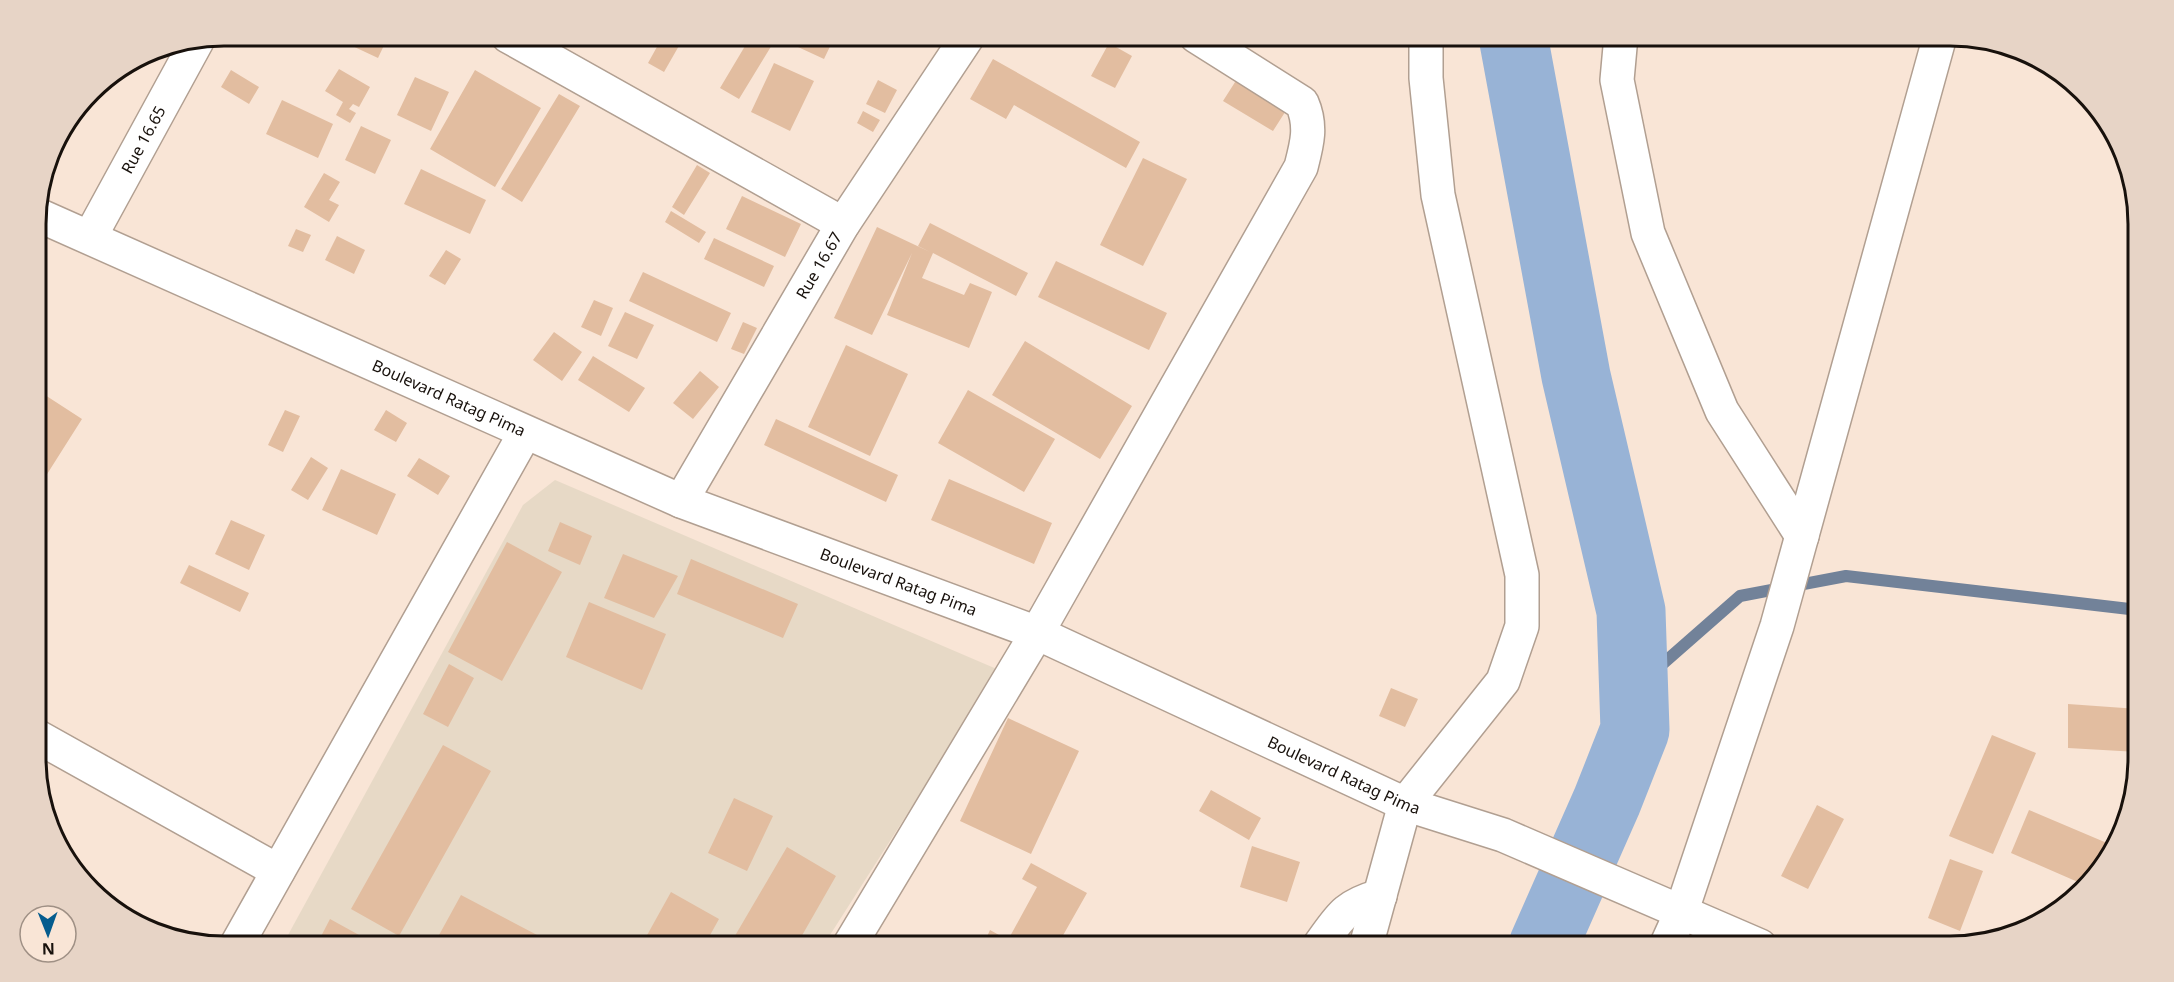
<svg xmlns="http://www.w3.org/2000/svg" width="2174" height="982" font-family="'Noto Sans',sans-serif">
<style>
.education{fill:#e7d9c6}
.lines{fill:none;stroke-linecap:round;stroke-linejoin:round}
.stream{stroke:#728299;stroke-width:12}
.river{stroke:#98b3d6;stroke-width:69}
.building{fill:#e2bda0}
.minor-casing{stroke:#b19f91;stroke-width:36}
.minor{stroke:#fff;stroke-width:33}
.labels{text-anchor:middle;stroke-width:5;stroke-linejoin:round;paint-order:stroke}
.street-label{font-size:16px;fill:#18110c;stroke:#f9e5d6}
.rim{fill:none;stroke:#18110c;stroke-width:3}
</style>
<rect width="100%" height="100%" fill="#f9e5d6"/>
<path class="education" d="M555,480l444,190 -176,276h-541l241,-441z"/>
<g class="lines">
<path class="stream" d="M1634,689l106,-93 106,-20 292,34"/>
<path class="river" d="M1513,36l63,340 55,235 4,119 -28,71 -64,145"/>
</g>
<path class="building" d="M331,36h50l6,3 -9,19z
M663,36l17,8 -16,28 -16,-9z
M751,36h18l6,4 -36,59 -19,-11z
M788,36h47l-11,23 -39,-18z
M1109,43l23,13 -17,32 -24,-12z
M2008,48l14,2 22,17 -39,-11z
M993,59l147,83 -14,26 -112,-63 -8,14 -36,-20z
M774,63l40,18 -24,50 -39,-19z
M339,69l31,18 -11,20 -6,-3 -4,5 7,4 -6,10 -14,-8 7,-13 -18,-11z
M231,70l28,17 -10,17 -28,-17z
M475,70l66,38 -46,79 -65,-38z
M415,77l34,15 -18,39 -34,-16z
M1237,79l50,30 -14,22 -50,-30z
M878,80l19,10 -12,23 -19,-9z
M559,94l21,12 -58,96 -21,-13z
M282,100l51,24 -15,34 -52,-24z
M863,111l17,9 -7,12 -16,-9z
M361,126l30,14 -16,34 -30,-14z
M1143,158l44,21 -44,87 -43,-21z
M697,165l13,8 -26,42 -12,-8z
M421,169l65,31 -16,34 -66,-30z
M324,173l16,9 -11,18 10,5 -10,17 -25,-15z
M742,196l59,28 -16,33 -59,-28z
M671,211l35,21 -7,11 -34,-21z
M930,223l98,50 -12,23 -83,-43 -11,25 42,17 6,-12 22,9 -23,56 -82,-33 25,-62 -40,82 -38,-17 43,-91 53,25 -12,-6z
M296,229l15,6 -8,17 -15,-6z
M337,236l28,14 -11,24 -29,-14z
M714,238l60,28 -10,21 -60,-28z
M446,250l15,9 -16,26 -16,-9z
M1056,261l111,52 -18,37 -111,-53z
M643,272l88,41 -14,29 -88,-41z
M594,300l19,8 -12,28 -20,-9z
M625,312l29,13 -17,34 -29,-13z
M743,322l14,6 -13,26 -13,-5z
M554,332l28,20 -20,29 -29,-21z
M1025,341l107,65 -32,53 -108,-64z
M846,345l62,29 -38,82 -62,-29z
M593,356l52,32 -16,24 -51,-32z
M700,371l19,16 -26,32 -20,-16z
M968,390l87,49 -31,53 -86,-49z
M45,395l37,24 -45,71v-82z
M285,410l15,6 -17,36 -15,-7z
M386,410l21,13 -11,19 -22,-12z
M776,419l122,56 -12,27 -122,-57z
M311,457l17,11 -20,32 -17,-10z
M419,458l31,18 -12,19 -31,-19z
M341,469l55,25 -19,41 -55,-25z
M949,479l103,44 -18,41 -103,-44z
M231,520l34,15 -16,35 -34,-16z
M560,522l32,14 -12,29 -32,-14z
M507,542l55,30 -60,109 -54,-29z
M623,554l55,22 -24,42 -50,-20z
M691,559l107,45 -15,34 -106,-44z
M189,565l60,28 -9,19 -60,-29z
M589,602l77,32 -24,56 -76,-33z
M449,664l25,14 -26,49 -25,-13z
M1391,688l27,11 -13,28 -26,-11z
M2068,704l70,5v43l-70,-4z
M1008,718l71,33 -48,103 -71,-33z
M1992,735l44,18 -43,101 -44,-18z
M443,745l48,26 -92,165 -48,-27z
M1211,790l50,28 -12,22 -50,-29z
M734,798l39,18 -26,55 -39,-18z
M1817,805l27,14 -36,70 -27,-13z
M2029,810l85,36 -27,40 -76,-33z
M1252,846l48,16 -13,40 -47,-15z
M787,847l49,29 -40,70h-67z
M1950,859l33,12 -23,60 -32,-13z
M1031,863l56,30 -30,53h-67l-6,-3 6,-13 18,10 29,-53 -15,-8z
M671,892l48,27 -15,27h-63z
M461,895l97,51h-125z
M330,919l49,27h-63z"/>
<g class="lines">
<defs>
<g id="minor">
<path d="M508,36l335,188"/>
<path d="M1621,36l-4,44 31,153 74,178 80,125"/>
<path id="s1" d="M36,214l645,287 356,132 368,171 98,31 257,111"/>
<path id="s2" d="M90,237l107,-196"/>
<path id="s3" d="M681,501l162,-277 125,-188"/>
<path d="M38,737l240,134"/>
<path d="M236,946l289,-513"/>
<path d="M849,946l188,-313 264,-466c6,-23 11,-41 1,-64l-106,-67"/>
<path d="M1319,946c21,-29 25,-40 61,-50"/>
<path d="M1366,946l39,-142 98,-123 19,-55v-51l-84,-380 -12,-117v-42"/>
<path d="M1666,946l15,-33 96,-287 163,-590"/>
</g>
</defs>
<use href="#minor" class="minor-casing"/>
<use href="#minor" class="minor"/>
</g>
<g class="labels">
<g class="street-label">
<text dy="6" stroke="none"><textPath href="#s2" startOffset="111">Rue 16.65</textPath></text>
<text dy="6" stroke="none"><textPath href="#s3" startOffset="273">Rue 16.67</textPath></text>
<text dy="6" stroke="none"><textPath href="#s1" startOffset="452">Boulevard Ratag Pima</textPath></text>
<text dy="6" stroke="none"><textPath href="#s1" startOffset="938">Boulevard Ratag Pima</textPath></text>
<text dy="6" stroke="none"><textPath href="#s1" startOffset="1424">Boulevard Ratag Pima</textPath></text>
</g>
</g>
<path d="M0 0H2174V982H0ZM224 46H1950A178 178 0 0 1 2128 224V758A178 178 0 0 1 1950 936H224A178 178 0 0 1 46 758V224A178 178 0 0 1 224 46Z" fill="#e7d4c6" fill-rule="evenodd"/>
<path class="rim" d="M224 46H1950A178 178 0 0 1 2128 224V758A178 178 0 0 1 1950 936H224A178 178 0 0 1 46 758V224A178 178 0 0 1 224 46Z"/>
<g transform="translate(48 934) rotate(179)"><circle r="28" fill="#f9e5d6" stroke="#9f9085" stroke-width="1.5"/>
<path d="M0-4.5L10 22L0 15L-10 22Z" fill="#055c8e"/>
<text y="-9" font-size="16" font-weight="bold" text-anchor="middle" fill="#18110c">N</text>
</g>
</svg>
